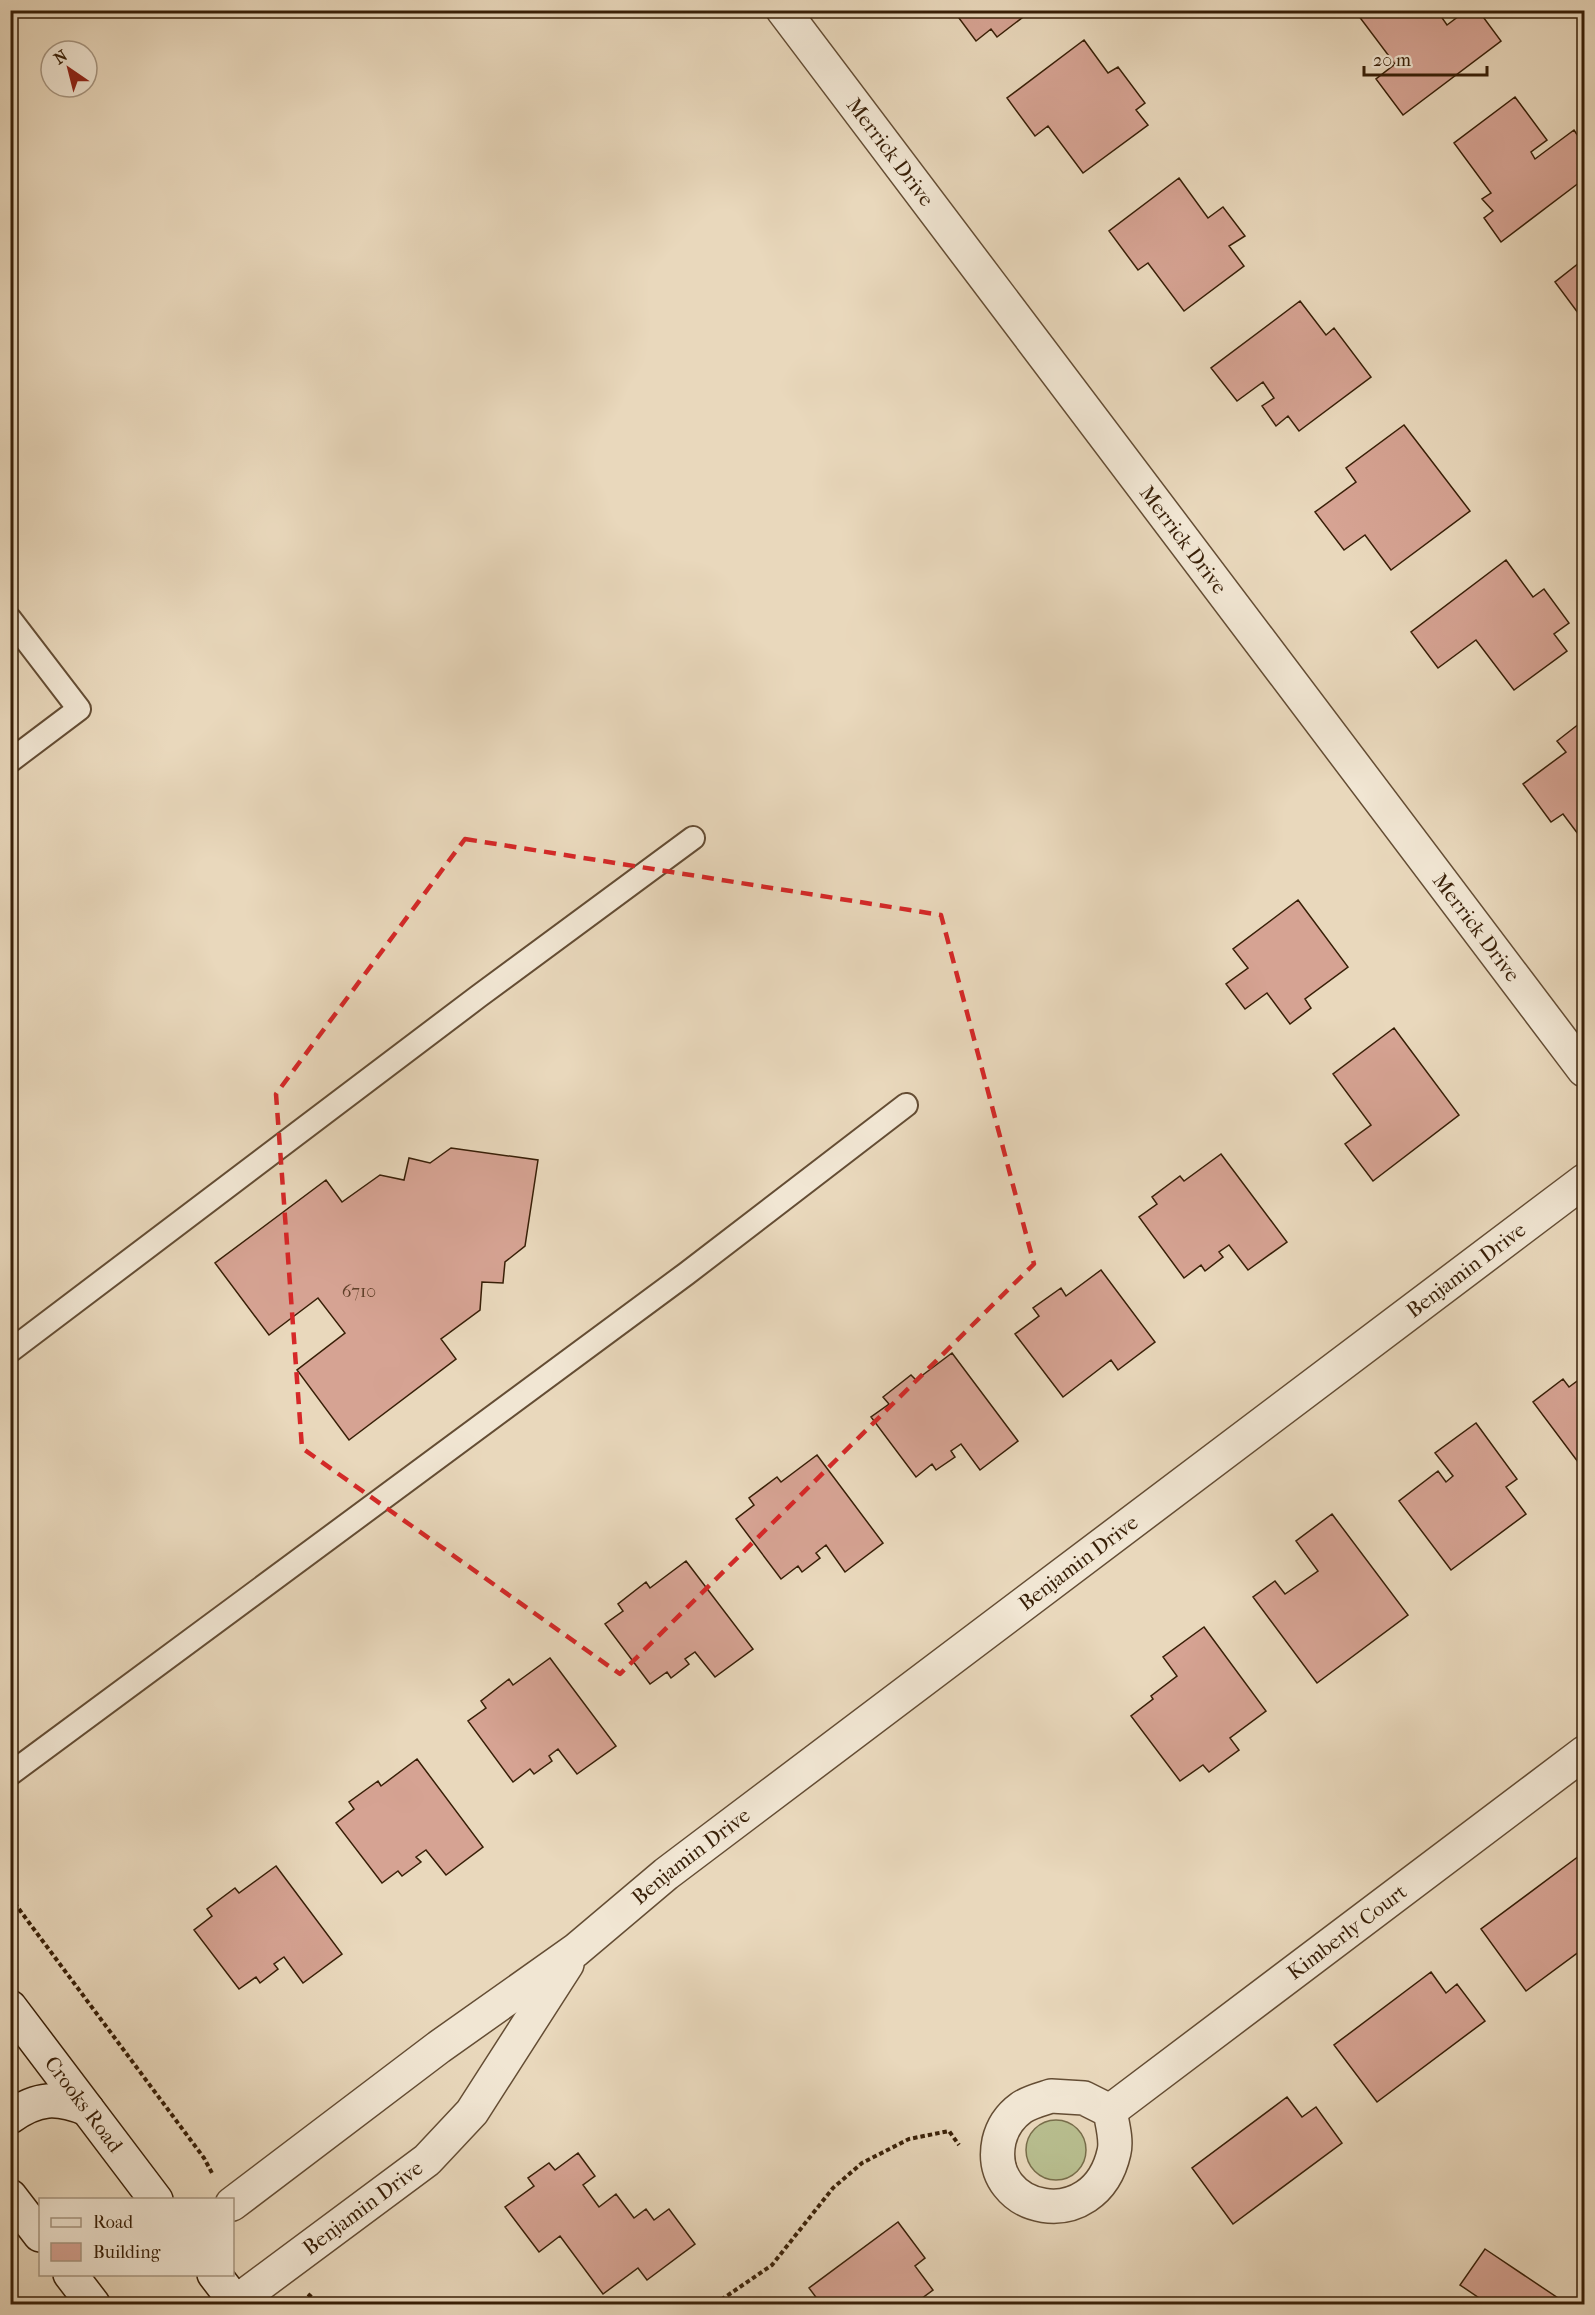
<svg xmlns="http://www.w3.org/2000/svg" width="1595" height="2315" font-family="'IM FELL French Canon',serif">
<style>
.green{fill:#b8be8f;stroke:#786e4b;stroke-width:1.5}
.building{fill:#d6a393;stroke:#381f07;stroke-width:1.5}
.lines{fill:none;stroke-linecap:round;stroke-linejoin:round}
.lane-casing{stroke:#644d34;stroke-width:26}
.street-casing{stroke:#644d34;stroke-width:36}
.secondary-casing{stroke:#381f07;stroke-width:36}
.path{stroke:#381f07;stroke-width:4;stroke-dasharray:4.5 3;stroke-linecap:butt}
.lane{stroke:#f1e6d3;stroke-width:22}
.street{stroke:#f1e6d3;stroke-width:33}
.secondary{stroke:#f1e6d3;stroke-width:33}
.marked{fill:none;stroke:#d62828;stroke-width:4.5;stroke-dasharray:12 8;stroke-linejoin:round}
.labels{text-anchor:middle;stroke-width:5;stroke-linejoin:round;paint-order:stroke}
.number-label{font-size:18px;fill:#60402a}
.street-label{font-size:21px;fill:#381f07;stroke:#f1e6d3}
</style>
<rect width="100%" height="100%" fill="#e9d8bc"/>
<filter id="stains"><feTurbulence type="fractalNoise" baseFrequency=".00333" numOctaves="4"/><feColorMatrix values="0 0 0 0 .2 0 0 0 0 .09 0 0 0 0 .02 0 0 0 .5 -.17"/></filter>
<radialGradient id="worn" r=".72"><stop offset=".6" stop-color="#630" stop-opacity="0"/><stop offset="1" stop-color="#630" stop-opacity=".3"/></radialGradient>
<path class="green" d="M1026 2150a30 30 0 1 1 60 0a30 30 0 1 1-60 0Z"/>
<path class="building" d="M953,10h71l3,4 -30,23 -6,-8 -15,12z
M1446,10l-6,5 7,10 20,-15h11l23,31 -98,74 -27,-36 19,-15 -40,-53z
M1084,40l24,33 10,-6 27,36 -9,7 12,15 -65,48 -35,-47 -13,10 -28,-38z
M1515,97l32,43 -16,12 4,7 39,-29 10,15v34l-83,63 -17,-24 9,-7 -11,-12 9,-6 -37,-50z
M1179,178l29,40 15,-11 22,29 -16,10 15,20 -60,45 -36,-48 -10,7 -29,-39z
M1584,259v62l-29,-39z
M1300,301l26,34 8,-7 37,49 -72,54 -11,-15 -12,10 -14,-20 12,-8 -11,-16 -26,19 -26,-33z
M1404,425l66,86 -79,59 -26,-35 -21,15 -29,-38 41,-30 -10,-14z
M1506,560l27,37 11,-8 25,34 -15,11 13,17 -53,39 -38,-50 -38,28 -27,-36z
M1584,720v122l-21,-28 -12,8 -28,-38 43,-32 -9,-11z
M1298,900l50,67 -43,32 6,9 -21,16 -23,-31 -22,16 -19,-25 22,-16 -15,-19z
M1394,1028l65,87 -86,66 -28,-37 26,-19 -38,-51z
M451,1148l87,12 -13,86 -20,16 -2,21 -21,-1 -2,28 -39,29 15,20 -107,81 -52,-70 48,-37 -27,-35 -49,37 -54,-72 111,-83 16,22 38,-27 24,5 5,-22 21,5z
M1221,1154l66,88 -39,28 -19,-25 -10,7 4,5 -18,14 -4,-6 -17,13 -45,-61 18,-13 -5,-7 28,-21 4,5z
M1101,1270l54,72 -37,28 -7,-10 -48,37 -48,-63 24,-18 -6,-8 28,-20 5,8z
M952,1353l66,88 -38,29 -19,-26 -10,7 4,6 -19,13 -4,-6 -16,13 -45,-60 18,-13 -6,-7 28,-22 5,5z
M1584,1376v94l-51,-68 30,-23 6,8z
M1476,1423l41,56 -11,8 20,27 -75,56 -52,-69 39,-30 8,11 7,-6 -18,-23z
M817,1455l66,88 -38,29 -19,-27 -10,8 4,5 -18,14 -4,-6 -17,13 -45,-60 18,-14 -5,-7 28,-21 4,5z
M1332,1514l76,101 -91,68 -64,-86 22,-16 10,13 33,-23 -22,-30z
M686,1561l67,88 -38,28 -20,-25 -10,7 4,5 -18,14 -4,-6 -17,12 -45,-60 18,-13 -5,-7 28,-22 4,6z
M1204,1627l62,84 -36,27 9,12 -30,22 -6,-7 -23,16 -49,-65 22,-17 -2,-3 26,-20 -14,-19z
M550,1658l66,88 -39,28 -19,-25 -9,7 3,5 -18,13 -4,-5 -17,13 -45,-61 18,-13 -5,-7 28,-22 4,6z
M417,1759l66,88 -37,28 -20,-25 -10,7 5,5 -19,14 -4,-5 -16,12 -46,-60 18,-14 -5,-7 29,-21 3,5z
M1579,1856l5,7v85l-58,43 -45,-62z
M276,1866l66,88 -39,29 -19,-26 -10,7 4,5 -18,14 -4,-6 -17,12 -45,-59 18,-14 -5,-7 28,-21 4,5z
M1431,1972l15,21 11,-9 28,37 -108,81 -43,-57z
M1287,2097l15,20 14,-10 26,36 -109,81 -41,-56z
M578,2153l17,23 -12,9 16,22 17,-13 18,24 12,-9 8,11 15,-11 26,35 -48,36 -9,-12 -35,26 -43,-58 -21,16 -34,-45 29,-21 -6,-8 21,-15 6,7z
M898,2222l27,36 -10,8 18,24 -19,14h-93l-12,-16z
M1485,2249l82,55h-83l1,-2 -25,-17z"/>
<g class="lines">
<defs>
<path id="lane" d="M10,619l69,90 -69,52
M10,1351l469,-355 214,-158
M10,1774l676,-500 220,-169"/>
<g id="street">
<path id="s1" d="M783,10l801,1060"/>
<path d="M1051,2096l33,2 26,13c2,12 7,29 4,41 -19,85 -130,61 -115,-11 3,-13 11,-25 22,-33 8,-6 21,-9 30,-12z"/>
<path id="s2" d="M1110,2111l474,-358"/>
<path id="s3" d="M232,2204l207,-157 137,-97 90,-76 918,-693"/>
<path id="s4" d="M236,2302l191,-142 45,-48 95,-148"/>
</g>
<g id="secondary">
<path id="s5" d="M10,2007l146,193"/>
<path d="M10,2117c28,-20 47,-20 77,-8"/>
<path d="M10,2196l30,39"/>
<path d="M70,2274l23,30"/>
<path d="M214,2274l23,30"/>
</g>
</defs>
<use href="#lane" class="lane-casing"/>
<use href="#street" class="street-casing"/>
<use href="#secondary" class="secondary-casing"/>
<path class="path" d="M10,1897l194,261 8,15
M308,2294l11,10
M10,2297l7,7
M715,2304l57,-39 61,-77 29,-25 47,-24 40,-8 10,14"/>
<use href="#lane" class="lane"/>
<use href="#street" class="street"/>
<use href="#secondary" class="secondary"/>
</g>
<path class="marked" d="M465,839l476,76 93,349 -414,410 -318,-226 -26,-354z"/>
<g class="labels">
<g class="number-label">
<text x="359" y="1297">6710</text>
</g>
<g class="street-label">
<text dy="7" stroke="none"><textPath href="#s1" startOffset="178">Merrick Drive</textPath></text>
<text dy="7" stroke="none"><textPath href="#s1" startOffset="664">Merrick Drive</textPath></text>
<text dy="7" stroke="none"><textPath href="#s1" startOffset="1150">Merrick Drive</textPath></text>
<text dy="7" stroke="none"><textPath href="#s3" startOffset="1548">Benjamin Drive</textPath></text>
<text dy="7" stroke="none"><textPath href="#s3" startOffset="1062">Benjamin Drive</textPath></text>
<text dy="7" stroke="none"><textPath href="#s3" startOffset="576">Benjamin Drive</textPath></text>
<text dy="7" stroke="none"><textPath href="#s2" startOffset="297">Kimberly Court</textPath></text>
<text dy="7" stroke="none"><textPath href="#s5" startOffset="122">Crooks Road</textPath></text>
<text dy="7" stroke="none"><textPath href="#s4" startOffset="158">Benjamin Drive</textPath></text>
</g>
</g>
<rect width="1595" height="2315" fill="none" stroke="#e9d8bc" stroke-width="36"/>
<rect x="12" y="12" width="1571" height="2291" fill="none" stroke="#381f07" stroke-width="3"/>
<rect x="18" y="18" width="1559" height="2279" fill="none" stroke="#381f07" stroke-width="1.5"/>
<rect x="39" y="2198" width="195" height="78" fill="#f1e6d3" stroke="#a79681" stroke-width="1.5"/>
<rect x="51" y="2218" width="30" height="9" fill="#f1e6d3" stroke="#a79681" stroke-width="1.5"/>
<text x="93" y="2228" font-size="18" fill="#381f07">Road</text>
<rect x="51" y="2243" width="30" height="18" fill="#d6a393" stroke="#a79681" stroke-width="1.5"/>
<text x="93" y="2258" font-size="18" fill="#381f07">Building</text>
<g transform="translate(69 69) rotate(325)"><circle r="28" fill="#f1e6d3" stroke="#a79681" stroke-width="1.5"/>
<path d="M0-4.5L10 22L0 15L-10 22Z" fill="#8f2418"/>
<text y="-9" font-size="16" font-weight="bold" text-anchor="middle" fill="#381f07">N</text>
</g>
<path d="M1364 66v9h123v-9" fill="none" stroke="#381f07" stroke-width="3"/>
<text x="1373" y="66" font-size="18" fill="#381f07" stroke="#f1e6d3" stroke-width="4.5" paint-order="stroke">20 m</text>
<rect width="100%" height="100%" filter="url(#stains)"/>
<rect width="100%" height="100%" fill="url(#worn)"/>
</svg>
